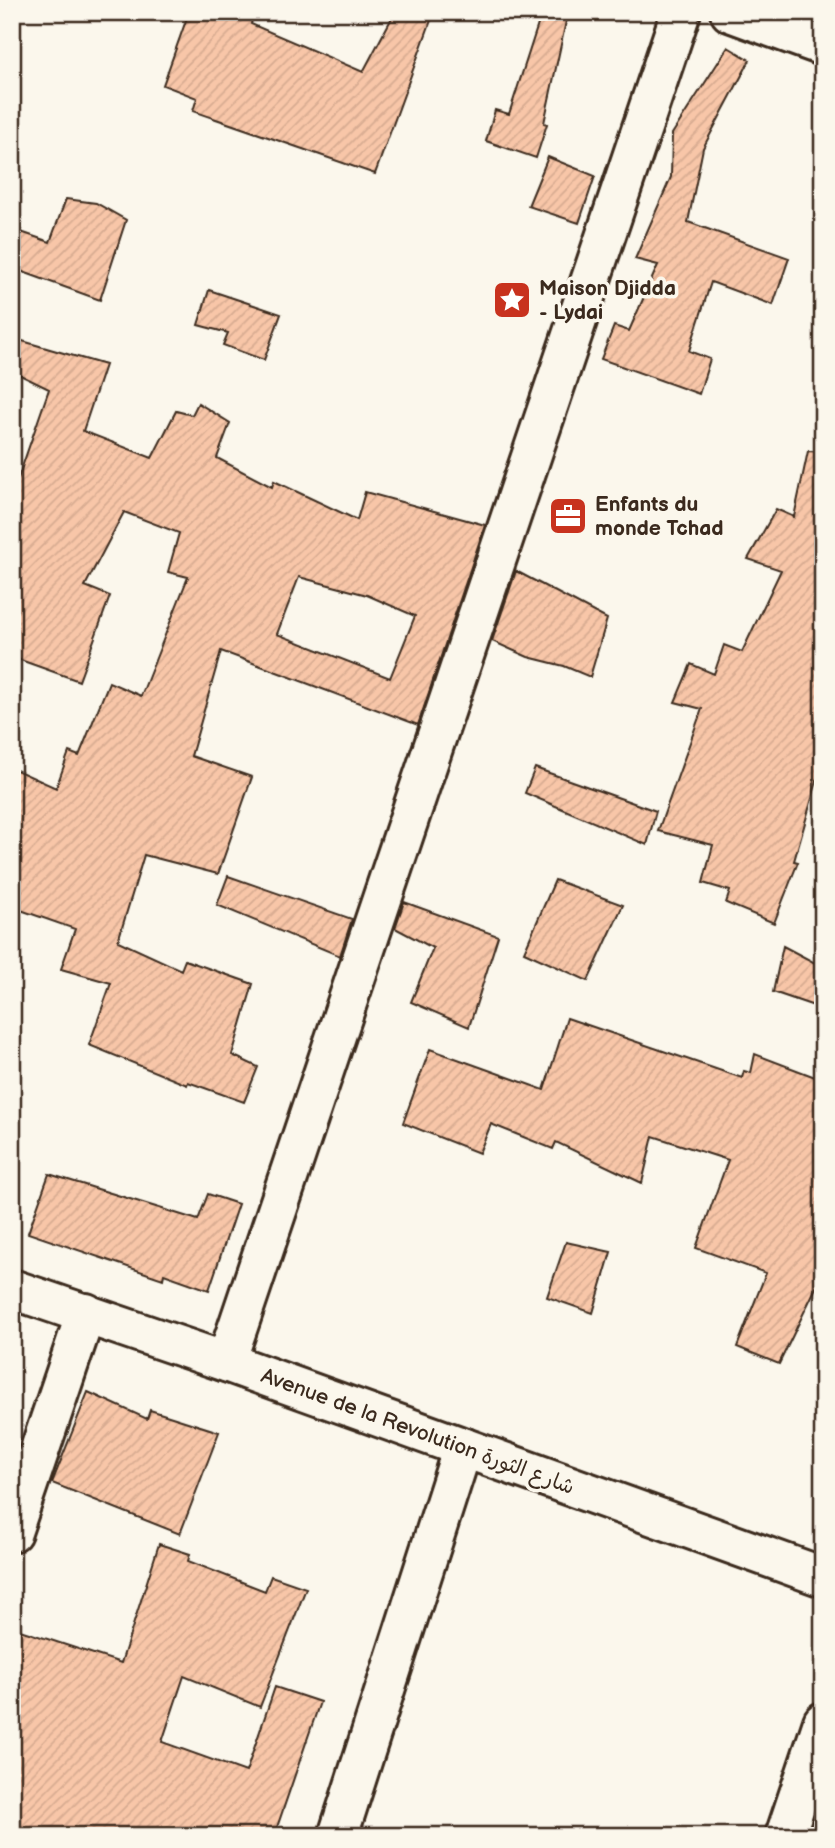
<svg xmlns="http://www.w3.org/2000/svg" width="835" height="1848" font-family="'Balsamiq Sans','Playpen Sans Arabic',sans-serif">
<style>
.building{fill:url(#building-hatch);stroke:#3b2a1e;stroke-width:2;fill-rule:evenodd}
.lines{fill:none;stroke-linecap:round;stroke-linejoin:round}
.minor-casing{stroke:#3b2a1e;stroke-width:44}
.tertiary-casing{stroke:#3b2a1e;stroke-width:44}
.minor{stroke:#fbf7ec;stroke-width:38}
.tertiary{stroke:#fbf7ec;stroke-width:38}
.labels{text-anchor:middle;stroke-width:7;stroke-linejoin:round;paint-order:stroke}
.poi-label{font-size:21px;font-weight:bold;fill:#3b2a1e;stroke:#fbf7ec;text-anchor:start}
.street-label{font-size:21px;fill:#3b2a1e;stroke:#fbf7ec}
</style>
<defs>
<pattern id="building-hatch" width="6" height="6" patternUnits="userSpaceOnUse" patternTransform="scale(1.75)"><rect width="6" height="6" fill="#f8c6a8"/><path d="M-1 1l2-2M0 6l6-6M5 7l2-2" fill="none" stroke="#d6aa90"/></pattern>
</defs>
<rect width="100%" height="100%" fill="#fbf7ec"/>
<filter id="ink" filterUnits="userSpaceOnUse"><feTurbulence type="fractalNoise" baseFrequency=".0143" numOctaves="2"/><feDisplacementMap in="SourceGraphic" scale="14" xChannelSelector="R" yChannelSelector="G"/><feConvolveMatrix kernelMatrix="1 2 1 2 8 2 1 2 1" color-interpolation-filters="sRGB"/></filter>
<g filter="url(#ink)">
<path class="building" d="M189,12h65l-3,12 112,48 32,-60h39l-59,162 -182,-63 4,-13 -34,-13z
M542,12h26l-24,111 3,1 -11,34 -50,-17 9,-31 14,4z
M728,47l22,13 -47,88 -15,74 101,36 -16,47 -62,-23 -22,69 21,8 -11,35 -98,-35 13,-33 15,5 29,-66 -23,-6 36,-82 1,-43z
M548,157l47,19 -16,47 -51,-17z
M66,199l30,4 30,17 -26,80 -88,-32v-39l38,13z
M209,290l72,24 -17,46 -41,-15 5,-12 -30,-8z
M12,338l93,27 -22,66 69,27 24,-47 16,4 6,-12 32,20 -13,35 55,29 2,-6 83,39 8,-28 120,33 -67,200 -197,-74 -30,105 61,21 -34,97 -74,-19 -26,86 63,29 4,-10 68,24 -21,71 26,12 -14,35 -56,-20 -1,3 -98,-40 22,-62 -50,-14 14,-40 -63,-22v-139l44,20 13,-36 10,4 30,-74 32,14 47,-119 -20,-5 11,-39 -55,-21 -39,74 25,10 -31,85 -67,-24v-161l37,-107 -37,-18zM299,577l68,18 48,21 -25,62 -113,-44z
M808,451l15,1v308l-29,101 4,1 -24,61 -48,-20 4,-12 -27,-8 10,-38 -55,-14 44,-122 -27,-7 16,-38 23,10 10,-29 18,7 39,-82 -33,-11 28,-50 18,8z
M516,571l91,48 -17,58 -26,-11 -36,-9 -36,-16z
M535,768l121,43 -9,34 -122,-52z
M228,876l124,43 -12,37 -123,-51z
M555,880l68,25 -35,76 -64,-29z
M404,902l94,34 -29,91 -58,-25 22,-54 -38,-20z
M783,946l40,21v42l-50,-17z
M567,1018l175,60 2,-7 7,2 4,-19 68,26v193l-44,91 -42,-17 29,-74 -70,-25 32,-88 -75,-24 -11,47 -86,-41 -3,7 -62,-25 -12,29 -76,-30 27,-74 114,41z
M49,1174l149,46 10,-26 30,10 -29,86 -45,-16 -1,5 -135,-46z
M566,1242l45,10 -18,61 -46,-16z
M88,1392l59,27 3,-9 69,22 -39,102 -128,-51z
M159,1544l31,10 -2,7 77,30 6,-15 35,12 -46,119 -76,-31 -22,66 84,30 29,-85 45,15 -46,134h-262v-177l8,-29 101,33z"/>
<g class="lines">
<defs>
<path id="minor" d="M730,12l93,34
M226,1362l455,-1350
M12,1532l74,-219
M338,1836l125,-389
M785,1836l38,-114"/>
<path id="tertiary" d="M12,1289l214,73 597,215"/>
</defs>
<use href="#minor" class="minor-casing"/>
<use href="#tertiary" class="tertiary-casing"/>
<use href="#minor" class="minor"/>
<use href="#tertiary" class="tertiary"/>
</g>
</g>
<defs>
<symbol id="sight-square" viewBox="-11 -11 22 22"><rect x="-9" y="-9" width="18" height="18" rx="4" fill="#c8321e" stroke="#fbf7ec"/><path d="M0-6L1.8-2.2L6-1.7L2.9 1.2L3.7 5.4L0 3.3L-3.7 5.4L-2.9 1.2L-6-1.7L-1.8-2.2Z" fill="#fff"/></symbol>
<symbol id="office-square" viewBox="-11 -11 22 22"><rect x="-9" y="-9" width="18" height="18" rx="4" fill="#c8321e" stroke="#fbf7ec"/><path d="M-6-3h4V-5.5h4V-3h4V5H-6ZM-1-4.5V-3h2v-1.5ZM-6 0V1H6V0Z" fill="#fff"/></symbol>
</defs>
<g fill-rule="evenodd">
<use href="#sight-square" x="490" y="278" width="44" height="44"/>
<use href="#office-square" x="546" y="494" width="44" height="44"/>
</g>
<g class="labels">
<g class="poi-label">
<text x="539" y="295">Maison Djidda<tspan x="539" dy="24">- Lydai</tspan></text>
<text x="595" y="511">Enfants du<tspan x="595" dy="24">monde Tchad</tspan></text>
</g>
<g class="street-label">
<text transform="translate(418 1431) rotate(20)" y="7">Avenue de la Revolution شارع الثورة</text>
</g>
</g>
<rect width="835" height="1848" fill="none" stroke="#fbf7ec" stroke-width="42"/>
<rect x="21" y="21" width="793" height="1806" fill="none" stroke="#3b2a1e" stroke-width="2.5" filter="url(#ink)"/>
</svg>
